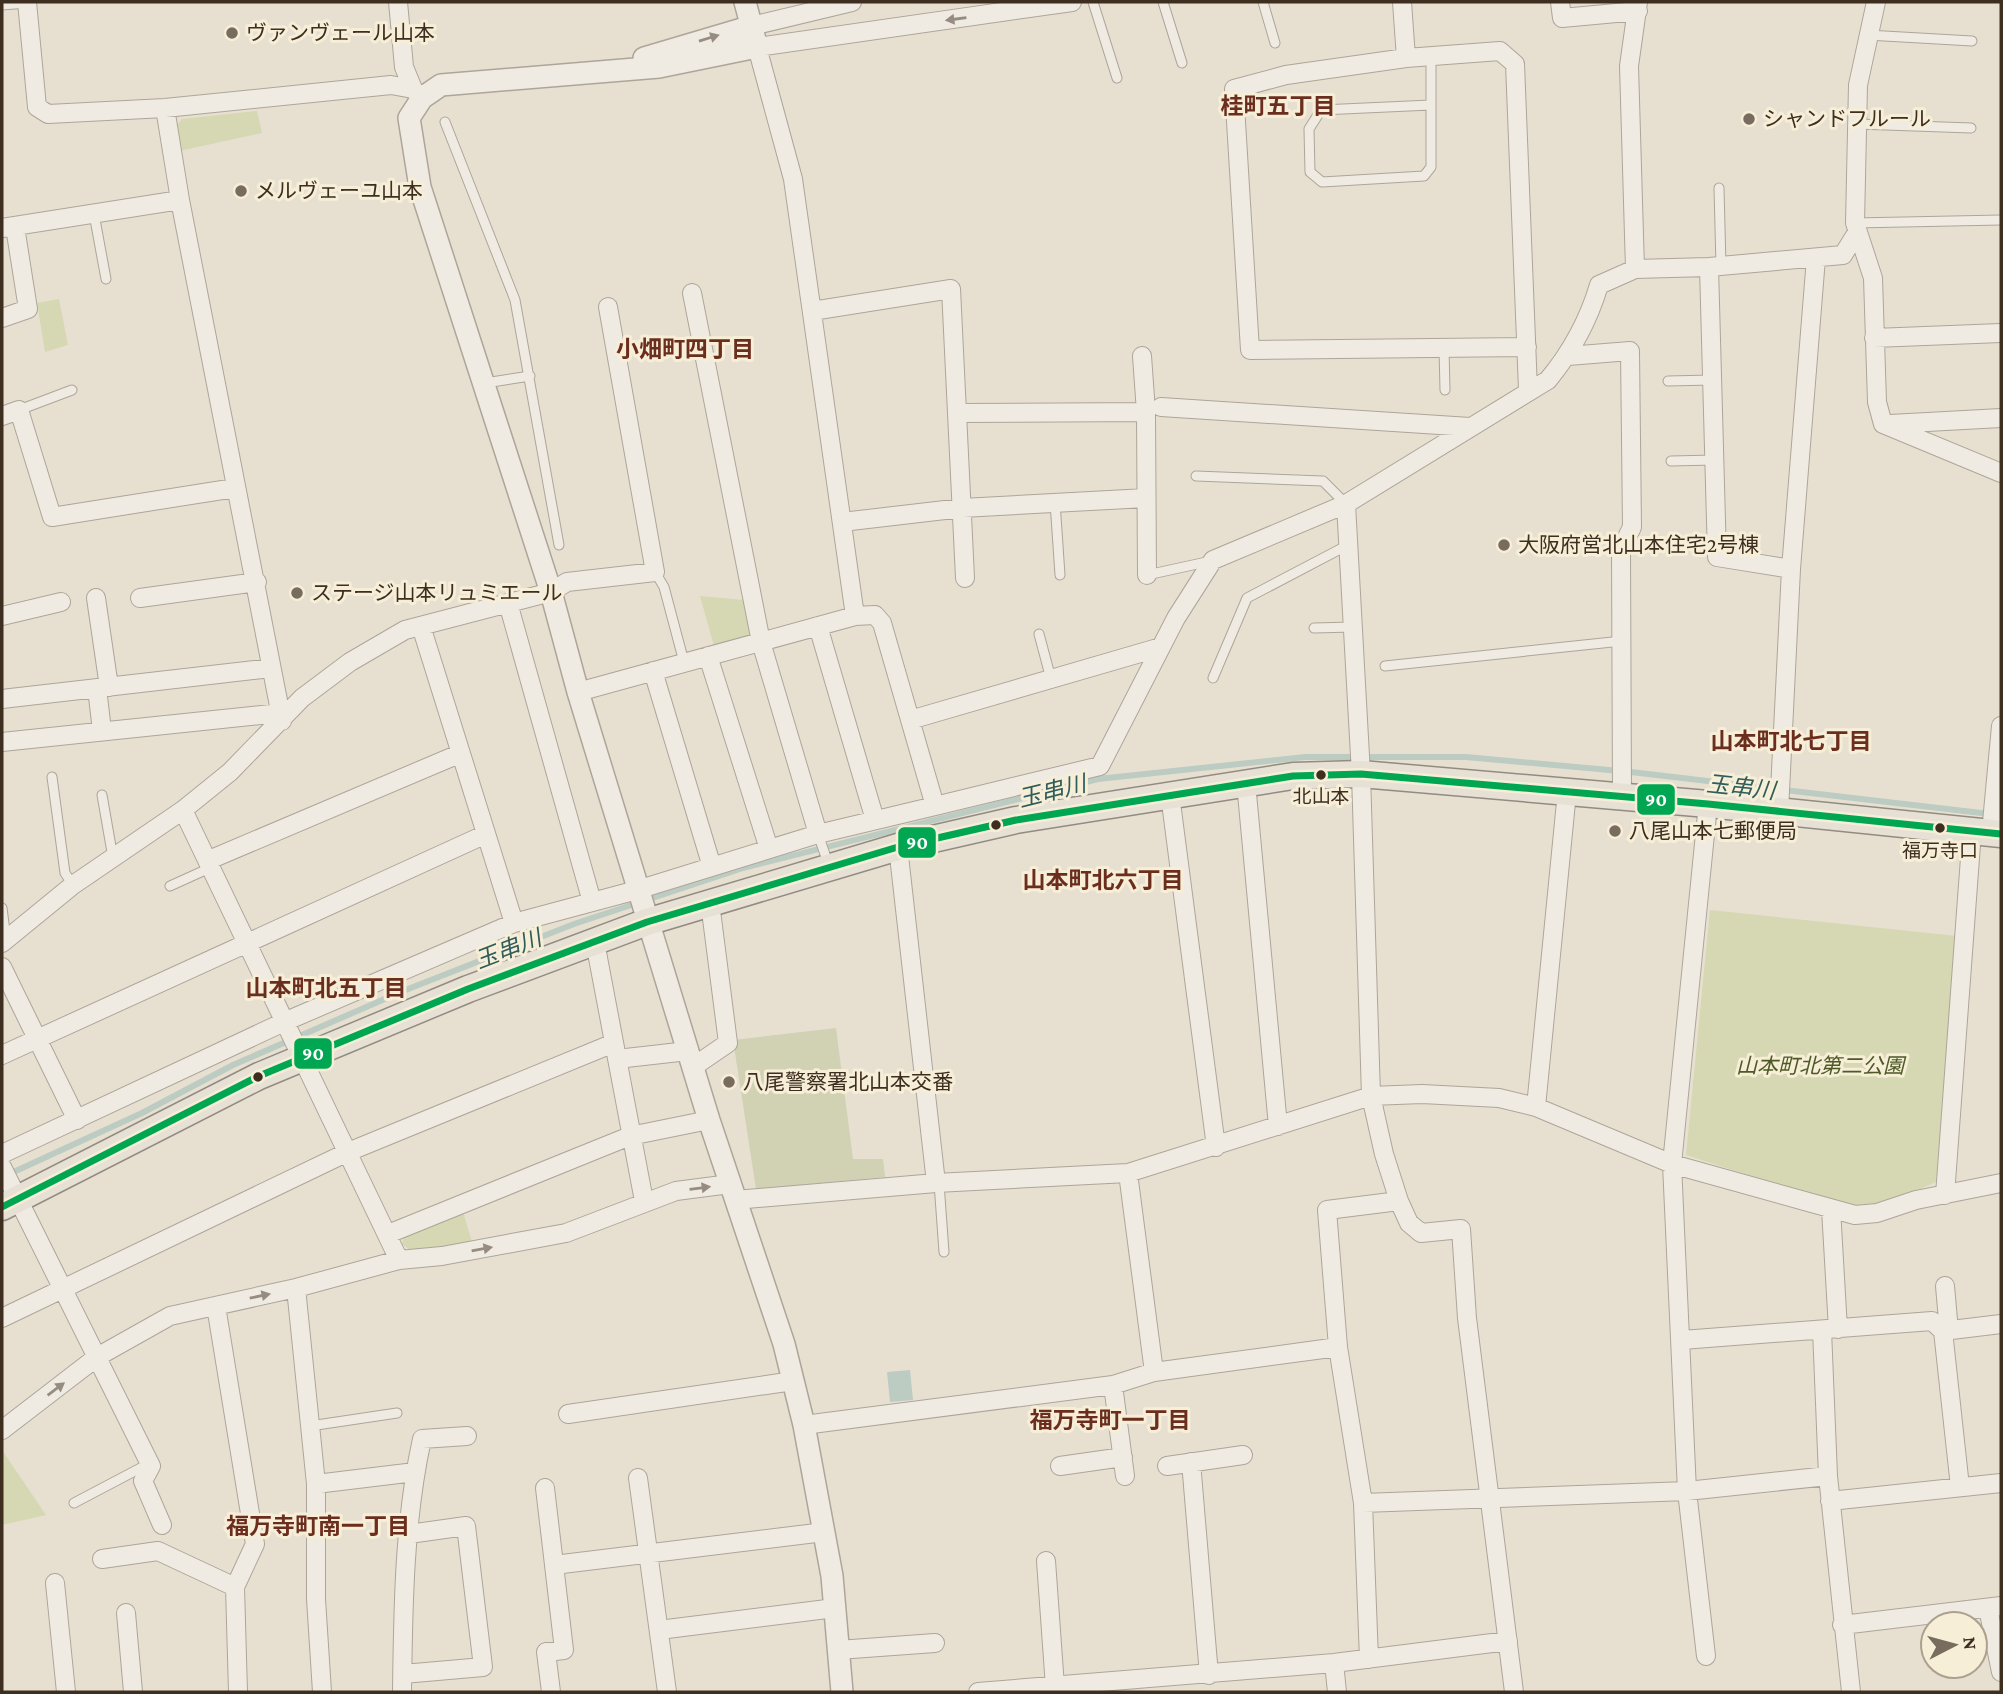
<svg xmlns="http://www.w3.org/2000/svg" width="2003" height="1694" font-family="'Crimson Pro','Noto Sans JP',serif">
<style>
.green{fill:#d6d7b3}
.cemetery{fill:#d1d1b3}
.water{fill:#bcccc2}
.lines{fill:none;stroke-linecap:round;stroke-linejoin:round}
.stream{stroke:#bcccc2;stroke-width:6}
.service-casing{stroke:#ada599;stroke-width:11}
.minor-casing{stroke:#ada599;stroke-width:20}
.tertiary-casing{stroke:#ada599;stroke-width:24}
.primary-casing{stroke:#928b80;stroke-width:29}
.service{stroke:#efebe3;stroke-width:9}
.minor{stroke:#efebe3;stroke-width:18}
.tertiary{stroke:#efebe3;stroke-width:21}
.primary{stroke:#e6e1d4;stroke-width:26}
.bus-1-casing{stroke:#f7eed8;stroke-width:12}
.bus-1{stroke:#00a651;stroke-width:7}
.oneway{fill:#968c82}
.poi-dot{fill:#786c5e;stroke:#f7eed8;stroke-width:2.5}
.bus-dot{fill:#3d2e20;stroke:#f7eed8;stroke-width:2.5}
.labels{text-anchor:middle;stroke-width:6;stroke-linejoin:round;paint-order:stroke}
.bus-label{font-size:19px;fill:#3d2e20;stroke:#f7eed8}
.poi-label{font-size:21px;fill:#3d2e20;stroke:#f7eed8;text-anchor:start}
.park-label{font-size:21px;font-style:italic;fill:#4d5a26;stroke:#f7eed8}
.neighbourhood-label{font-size:23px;font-weight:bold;fill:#6b2e1e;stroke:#f7eed8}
.water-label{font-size:23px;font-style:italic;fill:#2f5d5a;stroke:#f7eed8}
.line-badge{stroke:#f7eed8;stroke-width:2.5}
.badge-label{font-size:19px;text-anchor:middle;font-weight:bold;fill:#fff}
</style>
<rect width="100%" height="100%" fill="#e7e0d1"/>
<path class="green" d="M257,111l5,22 -83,18 -5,-22 8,-10z
M59,299l9,46 -23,7 -8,-49z
M700,596l44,4 8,36 -38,10z
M1710,910l247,26 -21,246 -58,25h-31l-161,-52z
M463,1212l10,33 -60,7 -11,-8 2,-8z
M2,1450l44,65 -44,10z"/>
<path class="cemetery" d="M836,1028l17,131h30l2,18 -129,12 -23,-149z"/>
<path class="water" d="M910,1370l3,30 -23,2 -3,-30z"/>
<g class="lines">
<path class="stream" d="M7,1175l135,-62 91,-48 170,-74 171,-67 169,-56 355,-89 207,-22h161l165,15 359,42"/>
<defs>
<path id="service" d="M1093,2l24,76
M1163,2l19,61
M1263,2l12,41
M2,5l25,-2
M1867,35l105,6
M1431,56v111l-7,9 -102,6 -12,-10 -1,-43 12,-19 110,-5
M445,122l70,178 44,245
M1857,124l114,4
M1719,188l2,78
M94,214l12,65
M1855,223l146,-3
M1444,348l1,42
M1668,381l44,-1
M485,383l45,-7
M19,410l53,-20
M1671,461l43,-1
M1196,476l127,5 23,23
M1055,502l5,73
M655,572l9,15 20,75
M1147,575l64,-14
M1314,628l39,-1
M1039,634l12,45
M1385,666l237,-25
M1213,678l34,-80 101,-53
M52,777l13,96 8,12
M102,795l11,63
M818,834l11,32
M170,886l42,-19
M2,908l4,31
M939,1183l5,69
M310,1426l87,-13
M74,1503l76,-40"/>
<path id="minor" d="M27,2l10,105 11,7 117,-6 226,-23 22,4 9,9
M398,2l6,65 9,22
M1402,2l4,56 94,-7 15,13 13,326
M1560,2l2,16 76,-7
M1876,2l-18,83 -3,138 18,55 4,124 6,22 118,49
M752,26l100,-24
M1406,58l-120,17 -52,14 16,261 277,-3
M165,108l15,92 102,521
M2,228l178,-28
M1709,267l8,290 74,12
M1635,269l-6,-203 9,-64
M692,293l69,349 57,192
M812,311l139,-22 14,289
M2,318l26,-9 -13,-82
M1874,338l127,-5
M1142,356l4,56 1,163
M1568,356l62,-5 2,176 -11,23 1,246
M1161,407l309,20
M957,413l189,-1
M2,416l17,-6 33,107 183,-29
M1890,424l111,-6
M1346,504l15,270 10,322 13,58 15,47
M842,522l120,-14 184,-10
M96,598l13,89
M140,598l117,-16
M508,603l84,299
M2,616l59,-14
M855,616l20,-1 7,8 53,183 165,-40 76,-148 37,-58 133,-56 202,-124c24,-29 40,-58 51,-95l36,-16 74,-2 134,-12 13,-21
M421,626l93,297
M818,626l57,194
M708,656l61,193
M653,671l59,196
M97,688l5,43
M578,692l277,-76 -62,-437 -36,-132 315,-45
M2,699l269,-31
M910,720l251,-73
M2,742l278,-29
M1246,783l32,343
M1170,795l46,352
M183,810l216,450
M1779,811l12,-242 25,-311
M1991,833l10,-107
M898,847l38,336
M209,860l250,-106
M595,942l49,259
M2,943l71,-58 110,-75 47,-38 72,-74 48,-36 55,-32 146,-38 16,-10 88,-10 -47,-265
M2,967l75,153
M2,1055l482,-220
M617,1059l71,-8
M693,1067l35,-24 -18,-140
M1536,1107l31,-315
M2,1154l282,-132 230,-99 123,-33 181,-56 117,-28
M2,1167l149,299 -8,15 19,44
M1128,1173l26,199
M1945,1195l27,-364
M735,1200l201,-17 192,-10 243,-77 51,-2 77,4 37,9 136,57 183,51 22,-2 39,-13 85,-17
M1831,1209l7,120
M388,1234l242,-98 79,-16
M1945,1286l3,34 -5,11 17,156
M296,1288l20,196v115l6,93
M216,1306l39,238 -20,43 3,105
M2,1318l346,-166 266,-109
M1822,1330l6,146
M1682,1340l250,-19 11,10 58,-7
M1113,1385l12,91
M568,1414l225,-33
M804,1425l309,-40 41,-13 184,-25
M2,1430l95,-73 73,-41 126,-28 103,-28 43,-4 124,-23 110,-42 54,-7
M1191,1462l18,213
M1060,1466l63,-9
M1167,1466l76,-11
M638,1478l29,214
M316,1484l99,-12
M545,1488l19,162 -18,2 5,40
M1830,1501l171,-18
M1363,1503l324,-12 141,-15 23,216
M102,1559l56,-8 77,36
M1046,1561l9,126
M554,1565l270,-33
M55,1583l11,109
M1988,1608l13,64
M126,1613l7,79
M1842,1625l159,-19
M659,1630l176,-22
M838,1650l97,-7
M1706,1656l-19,-165 -15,-327 36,-360
M1369,1659l-6,-156 -25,-156 -11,-137 72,-9 10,22 12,10 40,-4 6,89 47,374
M1334,1663l3,29
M403,1674l80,-7 -17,-141 -57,8
M402,1692c1,-84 2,-171 20,-253l45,-3
M978,1692l356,-29 174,-22"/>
<path id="tertiary" d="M745,2l12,45 -98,20 -218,18 -19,13 -13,20 11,69 131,405 27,100 131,428 75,224 20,81 28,151 10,116
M644,58l108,-32"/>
<path id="primary" d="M2,1207l257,-131 209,-87 179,-67 251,-75 118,-27 277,-44 68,-2 347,30 293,30"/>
</defs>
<use href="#service" class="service-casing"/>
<use href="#minor" class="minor-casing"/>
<use href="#tertiary" class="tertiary-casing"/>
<use href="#primary" class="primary-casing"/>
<use href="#service" class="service"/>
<use href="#minor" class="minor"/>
<use href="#tertiary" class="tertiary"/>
<use href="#primary" class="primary"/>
<defs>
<path id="bus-1" d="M2,1207l257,-131 209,-87 179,-67 251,-75 118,-27 277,-44 68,-2 347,30 293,30"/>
</defs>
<use href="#bus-1" class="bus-1-casing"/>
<use href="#bus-1" class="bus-1"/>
</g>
<defs><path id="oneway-solid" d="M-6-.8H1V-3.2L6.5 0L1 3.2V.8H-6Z" transform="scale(1.75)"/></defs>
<g class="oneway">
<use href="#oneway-solid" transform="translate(956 19) rotate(172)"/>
<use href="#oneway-solid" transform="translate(709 38) rotate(-17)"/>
<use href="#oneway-solid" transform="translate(700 1188) rotate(-7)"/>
<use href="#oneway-solid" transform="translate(482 1249) rotate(-10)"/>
<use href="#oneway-solid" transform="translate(260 1296) rotate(-12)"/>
<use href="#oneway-solid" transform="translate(56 1389) rotate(-37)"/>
</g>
<g class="poi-dot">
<circle cx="232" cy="33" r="7"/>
<circle cx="1749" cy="119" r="7"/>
<circle cx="241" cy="191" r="7"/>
<circle cx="1504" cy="545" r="7"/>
<circle cx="297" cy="593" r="7"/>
<circle cx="1615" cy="831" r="7"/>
<circle cx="729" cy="1082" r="7"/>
</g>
<g class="bus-dot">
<circle cx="1321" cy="775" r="6"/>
<circle cx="996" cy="825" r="6"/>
<circle cx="1940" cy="828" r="6"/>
<circle cx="258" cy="1077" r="6"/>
</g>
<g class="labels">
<g class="bus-label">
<text x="1321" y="803">北山本</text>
<text x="1940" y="857">福万寺口</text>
</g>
<g class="poi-label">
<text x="246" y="40">ヴァンヴェール山本</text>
<text x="1763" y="126">シャンドフルール</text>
<text x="255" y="198">メルヴェーユ山本</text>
<text x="1518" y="552">大阪府営北山本住宅2号棟</text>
<text x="311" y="600">ステージ山本リュミエール</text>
<text x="1629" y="838">八尾山本七郵便局</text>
<text x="743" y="1089">八尾警察署北山本交番</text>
</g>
<g class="park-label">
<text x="1820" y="1073">山本町北第二公園</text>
</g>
<g class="neighbourhood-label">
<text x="1278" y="114">桂町五丁目</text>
<text x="685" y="357">小畑町四丁目</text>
<text x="1791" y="749">山本町北七丁目</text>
<text x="1103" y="888">山本町北六丁目</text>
<text x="326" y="996">山本町北五丁目</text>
<text x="1110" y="1428">福万寺町一丁目</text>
<text x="318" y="1534">福万寺町南一丁目</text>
</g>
<g class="water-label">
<text transform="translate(1741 787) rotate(6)" y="8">玉串川</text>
<text transform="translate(1052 791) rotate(-14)" y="8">玉串川</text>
<text transform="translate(508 949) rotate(-21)" y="8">玉串川</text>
</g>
</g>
<g class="line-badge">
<rect x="1636" y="783" width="40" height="33" rx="7" fill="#00a651"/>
<rect x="897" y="826" width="40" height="33" rx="7" fill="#00a651"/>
<rect x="293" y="1037" width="40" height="33" rx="7" fill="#00a651"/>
</g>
<g class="badge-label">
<text x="1656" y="806">90</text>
<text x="917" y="849">90</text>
<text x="313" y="1060">90</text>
</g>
<rect width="2003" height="1694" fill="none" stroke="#3d2e20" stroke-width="7"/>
<g transform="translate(1954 1645) rotate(84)"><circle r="33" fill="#f7eed8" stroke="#ada18e" stroke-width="2"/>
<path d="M0-5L12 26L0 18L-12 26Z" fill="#786c5e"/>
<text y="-10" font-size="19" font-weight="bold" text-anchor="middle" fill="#3d2e20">N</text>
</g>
</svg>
